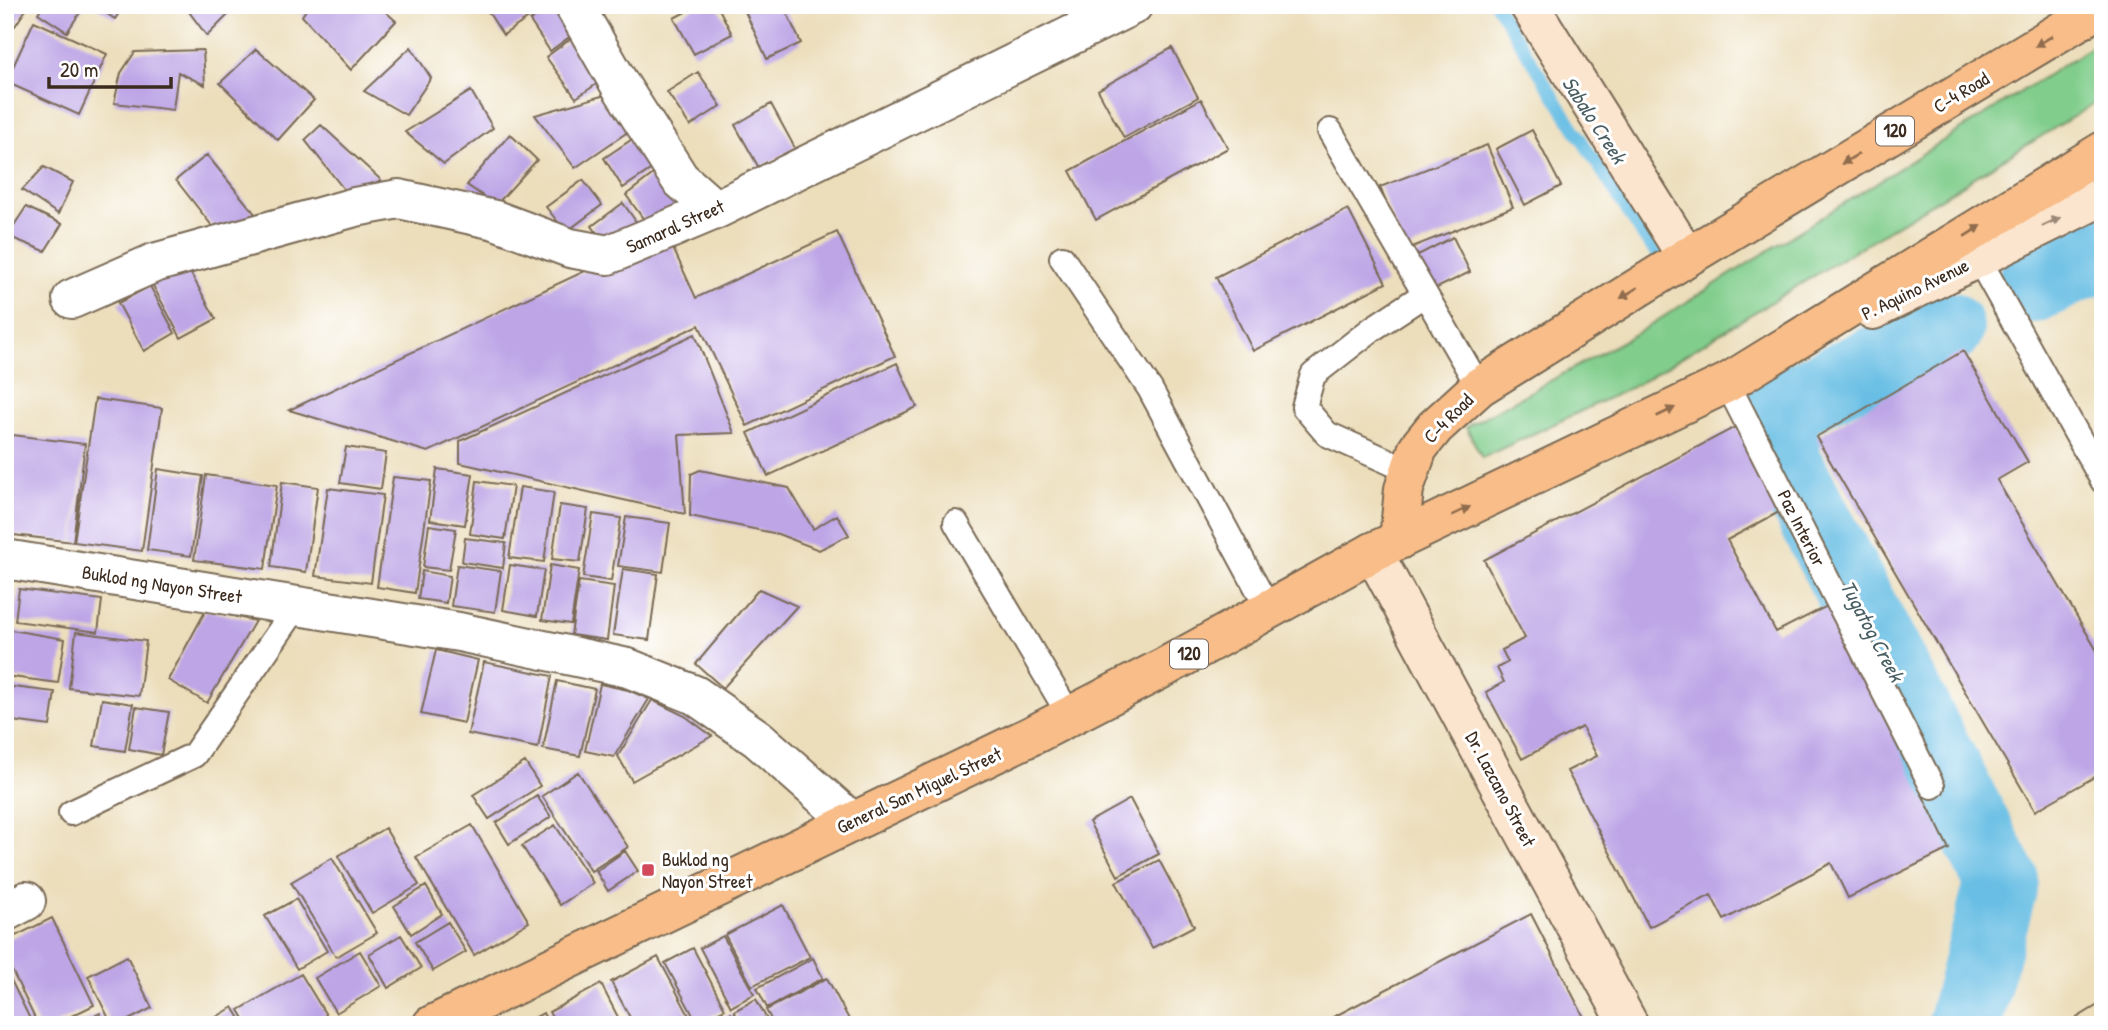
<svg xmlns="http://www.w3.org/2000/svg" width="2108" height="1030" font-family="'Patrick Hand',sans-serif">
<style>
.green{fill:#81ce8c;stroke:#5e7c55;stroke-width:2}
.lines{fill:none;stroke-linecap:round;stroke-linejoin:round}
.stream{stroke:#67bee4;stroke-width:12}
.river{stroke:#67bee4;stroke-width:74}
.building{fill:#bda5e6}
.lane-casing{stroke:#796955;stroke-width:28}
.street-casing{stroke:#796955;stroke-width:42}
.secondary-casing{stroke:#796955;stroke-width:42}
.highway-casing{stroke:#796955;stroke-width:42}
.lane{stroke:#fff;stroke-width:24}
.street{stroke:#fff;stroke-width:38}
.secondary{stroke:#fce5cf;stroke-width:38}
.highway{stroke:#f8bd88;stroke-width:38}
.oneway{fill:#906c4e}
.oneway2{fill:#9c8876}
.poi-dot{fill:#d1495b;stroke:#fff;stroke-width:2.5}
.labels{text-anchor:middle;stroke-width:6;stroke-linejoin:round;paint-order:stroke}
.shield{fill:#fff;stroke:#766a62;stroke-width:2}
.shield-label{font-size:18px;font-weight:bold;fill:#3b2a1e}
.street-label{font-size:19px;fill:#3b2a1e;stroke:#fff}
.poi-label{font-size:19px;fill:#3b2a1e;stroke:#fff;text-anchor:start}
.water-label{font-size:21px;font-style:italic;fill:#4a5e63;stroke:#fff}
</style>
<rect width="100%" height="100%" fill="#fff"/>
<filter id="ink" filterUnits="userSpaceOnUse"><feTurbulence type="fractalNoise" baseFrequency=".0143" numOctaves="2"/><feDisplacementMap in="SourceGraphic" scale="14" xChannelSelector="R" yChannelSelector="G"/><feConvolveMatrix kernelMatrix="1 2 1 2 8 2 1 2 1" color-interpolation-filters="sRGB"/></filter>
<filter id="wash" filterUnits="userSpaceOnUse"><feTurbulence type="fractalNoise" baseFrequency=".00686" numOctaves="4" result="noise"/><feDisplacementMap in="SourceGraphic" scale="28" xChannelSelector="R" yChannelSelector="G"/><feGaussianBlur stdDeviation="1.57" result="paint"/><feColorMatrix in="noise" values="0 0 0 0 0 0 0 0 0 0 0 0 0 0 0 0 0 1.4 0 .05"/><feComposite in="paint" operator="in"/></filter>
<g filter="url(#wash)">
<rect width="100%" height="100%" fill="#ecdebb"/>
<path class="green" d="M2103,40v57l-19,13 -448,275 -154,73 -16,-31 170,-93z"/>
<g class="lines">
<path class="stream" d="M1496,5l146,230 16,21
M1763,389l15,20"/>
<path class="river" d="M2033,286l70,-33
M1947,328l-169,81 7,53 217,419 -38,144"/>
</g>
<g id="blocks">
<path class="building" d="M5,5h24l-14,21 -10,-6z
M43,5h37l3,3 -16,24 -29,-19z
M94,5h30l-9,14z
M184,5h54l-31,31z
M309,5h69l18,16 -45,49 -49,-54z
M493,5h55l-45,30 -16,-25z
M553,5h9l17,25 -29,21 -20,-30z
M699,5h18l15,29 -38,20 -20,-36z
M742,5h41l18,38 -34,16z
M34,21l73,33 -28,61 -73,-33z
M572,38l29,43 -25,17 -30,-41z
M411,47l20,31 -25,37 -42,-24z
M1172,48l26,49 -74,41 -26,-48z
M256,49l58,51 -36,40 -58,-57z
M203,50l2,35 -27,-13 -5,38 -59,-7 7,-30 14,-21z
M698,72l23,34 -31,20 -23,-34z
M471,91l22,37 -49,36 -39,-32z
M609,94l23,35 -57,39 -40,-53z
M1201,99l27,49 -132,72 -26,-49z
M771,104l24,44 -36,20 -24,-43z
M321,125l60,55 -31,17 -45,-57z
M1532,130l29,56 -36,19 -29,-56z
M510,134l27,26 -41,45 -29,-20z
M637,136l19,30 -33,22 -19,-30z
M1487,145l26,62 -108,43 -25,-63z
M207,155l49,60 -32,26 -48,-61z
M44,167l29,15 -15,32 -36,-24z
M656,172l25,33 -31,23 -24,-33z
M583,180l19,25 -36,27 -20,-25z
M623,203l19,27 -31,22 -19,-26z
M26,207l36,17 -17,27 -38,-15z
M1348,209l38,74 -133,68 -37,-74z
M837,232l58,124 -148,70 -48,-101 -271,127 -139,-42 377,-177 30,65z
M1453,237l17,35 -39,19 -17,-34z
M185,263l31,56 -35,19 -30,-56z
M150,286l25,47 -31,18 -26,-48z
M695,334l39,99 -55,2 6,79 -225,-51v-22z
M1963,351l65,111 -31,18 106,181v111l-68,39 -219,-374z
M897,363l20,44 -149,69 -20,-43z
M95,399l67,9 -20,143 -68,-9z
M1737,426l44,85 -54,29 49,92 53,-27 120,244 -101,49 -17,-35 -107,57 -13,-25 -62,32 -82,-156 30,-15 -15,-29 -60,32 -36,-67 18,-10 -7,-14 11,-6 -6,-12 23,-12 -41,-78z
M5,434l80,10 -12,98 -68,-8z
M346,447l40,6 -5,36 -41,-6z
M158,469l45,7 -12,80 -44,-6z
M437,469l36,5 -8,51 -35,-5z
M700,470l89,18 24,41 24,-14 12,20 -30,15 -41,-16 -88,-18 1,-42z
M206,475l71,10 -12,84 -71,-9z
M393,477l38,4 -16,112 -38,-6z
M477,481l36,5 -8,53 -35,-5z
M282,482l36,5 -12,85 -35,-5z
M520,487l34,5 -10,70 -35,-4z
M328,488l55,7 -12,88 -56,-7z
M560,505l28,4 -8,53 -28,-3z
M593,514l28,4 -10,63 -28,-4z
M626,517l44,6 -7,49 -45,-6z
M429,525l27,4 -7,41 -26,-3z
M465,538l41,5 -3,25 -41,-6z
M457,565l44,6 -6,41 -44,-6z
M510,565l34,5 -7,46 -34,-6z
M550,565l29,5 -8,54 -29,-4z
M623,569l35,5 -9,66 -36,-5z
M422,571l28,5 -4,27 -28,-4z
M579,581l35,5 -7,54 -36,-5z
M19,589l83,11 -4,32 -83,-11z
M759,589l38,17 -74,82 -27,-24z
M206,610l49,11 -48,82 -39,-23z
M5,629l60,10 -7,44 -53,-7z
M76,632l70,9 -7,55 -70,-8z
M436,650l42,10 -14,63 -43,-9z
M484,662l68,14 -14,72 -70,-14z
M557,681l38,8 -15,67 -37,-7z
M600,684l28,6 21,9 -35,58 -29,-6z
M5,686l50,6 -5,34 -45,-6z
M102,699l31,5 -8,47 -31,-5z
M652,700l33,16 27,20 -80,45 -14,-25z
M136,707l33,5 -8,43 -32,-6z
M525,762l15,24 -51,33 -16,-24z
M578,772l50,75 -37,24 -49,-75z
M537,796l14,21 -42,27 -13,-21z
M1130,799l29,55 -41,22 -29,-54z
M472,825l57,97 -55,33 -58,-98z
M555,825l38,58 -33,22 -38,-59z
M385,828l34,57 -47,28 -34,-57z
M625,851l13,20 -30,20 -12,-20z
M332,858l45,75 -41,24 -45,-75z
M1159,860l35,66 -42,22 -36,-66z
M426,886l16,28 -31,20 -17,-28z
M296,899l31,52 -30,18 -32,-53z
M783,905l27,52 -58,29 -27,-51z
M1531,914l57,111h-270z
M52,918l42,87 -41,20h-15l-33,-69v-15z
M448,922l18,30 -33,19 -18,-29z
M401,935l20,33 -33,20 -19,-34z
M723,936l31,58 -23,13 -31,-59z
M693,948l32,61 -28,14 -32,-60z
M360,951l21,35 -45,27 -21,-35z
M127,956l25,52 -33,17h-7l-24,-49z
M658,957l34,64 -7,4h-51l-23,-43z
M813,958l10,20 -56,30 -10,-20z
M5,968l28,57h-28z
M301,974l25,41 -16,10h-62l-9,-15z
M827,978l25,47h-78l-8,-15z
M601,984l21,41h-66l-7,-13z
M756,999l14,26h-28l-8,-14z
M2103,1002v23h-38z
M233,1007l11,18h-41z
M100,1013l6,12h-30z
M543,1013l6,12h-28z
M731,1013l7,12h-29z"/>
</g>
</g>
<g filter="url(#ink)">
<use href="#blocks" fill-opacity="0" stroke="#796955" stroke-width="2"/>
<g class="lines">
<defs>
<path id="lane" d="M1330,131l149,256
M1062,258l88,131 119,221
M1978,258l125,223
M1727,383l205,403
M1410,471l-83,-37 -23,-27 9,-32 59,-46 53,-35
M956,523l114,193
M71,813l123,-58 103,-149"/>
<path id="street" d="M574,5l46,80 60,94 35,31
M72,299l82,-36 201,-56 44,-8 96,21 75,28 38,7 107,-45 418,-205
M5,559l454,73 169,36 67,27 63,44 93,82
M5,912l21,-11"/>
<path id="secondary" d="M1529,5l158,252
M1873,310l230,-114
M1373,552l256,473"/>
<path id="highway" d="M1399,540l5,-51 14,-41 17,-21 44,-40 208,-130 416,-251
M432,1025l603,-291 130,-67 208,-115 354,-169 376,-232"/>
</defs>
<use href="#lane" class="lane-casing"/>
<use href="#street" class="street-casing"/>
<use href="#secondary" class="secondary-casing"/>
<use href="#highway" class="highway-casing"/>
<use href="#lane" class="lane"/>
<use href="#street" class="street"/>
<use href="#secondary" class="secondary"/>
<use href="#highway" class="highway"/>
</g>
<defs><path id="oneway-solid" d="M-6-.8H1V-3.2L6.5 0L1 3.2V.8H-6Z" transform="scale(1.75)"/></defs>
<g class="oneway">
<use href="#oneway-solid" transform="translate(2044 41) rotate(149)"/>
<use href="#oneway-solid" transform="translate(1850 159) rotate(149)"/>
<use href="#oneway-solid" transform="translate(1973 231) rotate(-32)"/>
<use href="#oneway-solid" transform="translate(1629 293) rotate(148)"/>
<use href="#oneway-solid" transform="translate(1666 412) rotate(-26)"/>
<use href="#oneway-solid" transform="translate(1461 511) rotate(-25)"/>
</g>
<use class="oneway2" href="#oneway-solid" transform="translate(2051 222) rotate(-26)"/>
</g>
<rect class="poi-dot" x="641" y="863" width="14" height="14" rx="3.5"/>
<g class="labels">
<g class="shield">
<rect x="1876" y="116.5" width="38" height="29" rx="5"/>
<rect x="1170" y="639.5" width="38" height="29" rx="5"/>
</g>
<g class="shield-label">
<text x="1895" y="137">120</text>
<text x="1189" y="660">120</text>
</g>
<g class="street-label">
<text transform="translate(1961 92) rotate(-31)" y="7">C-4 Road</text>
<text transform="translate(675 226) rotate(-24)" y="7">Samaral Street</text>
<text transform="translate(1915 289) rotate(-26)" y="7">P. Aquino Avenue</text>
<text transform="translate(1448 418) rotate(-45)" y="7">C-4 Road</text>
<text transform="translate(1802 528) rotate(63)" y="7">Paz Interior</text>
<text transform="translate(162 584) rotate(9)" y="7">Buklod ng Nayon Street</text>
<text transform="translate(1501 789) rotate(62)" y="7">Dr. Lazcano Street</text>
<text transform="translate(919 790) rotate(-25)" y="7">General San Miguel Street</text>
</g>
<g class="poi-label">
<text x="662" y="866">Buklod ng<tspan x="662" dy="22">Nayon Street</tspan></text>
</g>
<g class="water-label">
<text transform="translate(1594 120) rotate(57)" y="7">Sabalo Creek</text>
<text transform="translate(1872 631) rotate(62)" y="7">Tugatog Creek</text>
</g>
</g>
<rect width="2108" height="1030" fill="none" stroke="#fff" stroke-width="28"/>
<path d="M49 77v10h122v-10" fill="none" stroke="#3b2a1e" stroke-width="3.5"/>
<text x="60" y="77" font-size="21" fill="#3b2a1e" stroke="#ffffff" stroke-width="5" paint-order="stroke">20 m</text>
</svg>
